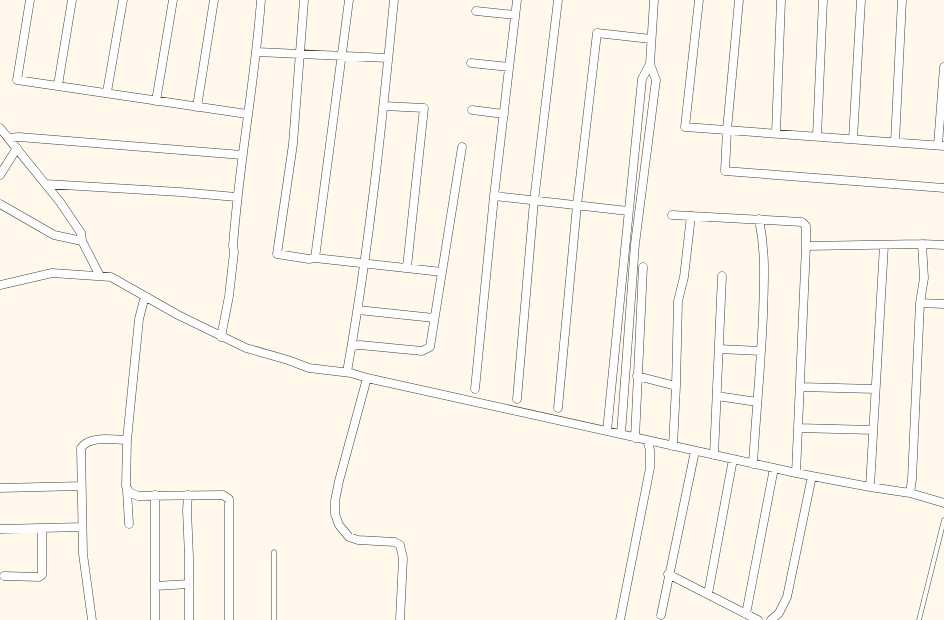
<svg xmlns="http://www.w3.org/2000/svg" width="944" height="620" font-family="'Source Serif 4',serif">
<style>
.lines{fill:none;stroke-linecap:round;stroke-linejoin:round}
.lane-casing{stroke:#3f3f3f;stroke-width:5}
.street-casing{stroke:#3f3f3f;stroke-width:9}
.lane{stroke:#fff;stroke-width:4}
.street{stroke:#fff;stroke-width:8}
</style>
<rect width="100%" height="100%" fill="#fff8eb"/>
<g class="lines">
<defs>
<path id="lane" d="M274,620v-68
M919,620l25,-100"/>
<path id="street" d="M30,0l-13,80 230,34
M304,0l-11,144 -16,110 32,5 6,-1 127,14
M699,0l-14,127 259,19
M739,0l-12,130 -2,41 219,17
M476,11l39,4
M257,52l131,6
M471,63l38,4
M58,85l14,-85
M107,92l16,-92
M156,101l17,-101
M384,106l40,2 -17,159
M197,107l17,-107
M472,110l32,4
M0,128l60,74 21,31 1,8 18,35
M776,133l5,-133
M817,136l6,-136
M8,138l11,-1 223,18
M853,139l8,-139
M895,142l7,-142
M938,145l6,-78
M0,175l17,-27
M46,184l134,8 56,5
M494,196l134,15
M0,204l54,31 28,6
M672,215l130,7 4,4v20
M315,258l34,-258
M0,285l52,-12 59,4 67,38 68,33 42,12 21,8 42,5 16,5 429,95 74,14 40,6 34,10
M145,296l-6,23 -12,121 -1,46 3,6 9,4 85,-1 6,4v121
M920,303l24,1
M358,310l76,8
M221,337l8,-41 5,-44 -1,-6c6,-83 22,-164 28,-246
M352,346l8,-1 62,6 8,-4 32,-200
M719,349l42,2
M347,372c22,-123 35,-248 47,-372
M637,376l39,10
M367,378l-28,103 -4,20v13l4,11 10,12 9,3 37,2 5,3 3,13 -3,62
M800,387l75,2
M475,389l19,-193 23,-196
M717,396l40,6
M517,399l17,-198 24,-201
M558,408l19,-203 20,-172 54,6
M798,428l75,2
M607,431l35,-352 8,-15 4,-64
M621,434l14,-190 21,-164 -6,-16
M635,438l8,-171
M673,446l3,-60 2,-85 6,-24 7,-61
M714,455l8,-179
M753,464c3,-50 8,-100 10,-149 1,-35 3,-61 -4,-96
M796,473l10,-227 116,-2 22,1
M870,487l14,-242
M0,488l81,-2
M127,490l2,34
M910,493l2,-14 8,-176 4,-25 -2,-34
M188,495l-1,15 2,47v63
M0,529l82,-2
M668,574l90,46
M4,576l35,1 3,-2v-47
M155,586l34,-2
M708,594l25,-135
M746,614l28,-146
M661,615l34,-164
M92,620l-9,-66 -2,-106c9,-13 32,-8 46,-8
M155,620v-125
M620,620l30,-152v-18l-3,-10
M771,620l8,-7 8,-16 25,-121"/>
</defs>
<use href="#lane" class="lane-casing"/>
<use href="#street" class="street-casing"/>
<use href="#lane" class="lane"/>
<use href="#street" class="street"/>
</g>
</svg>
